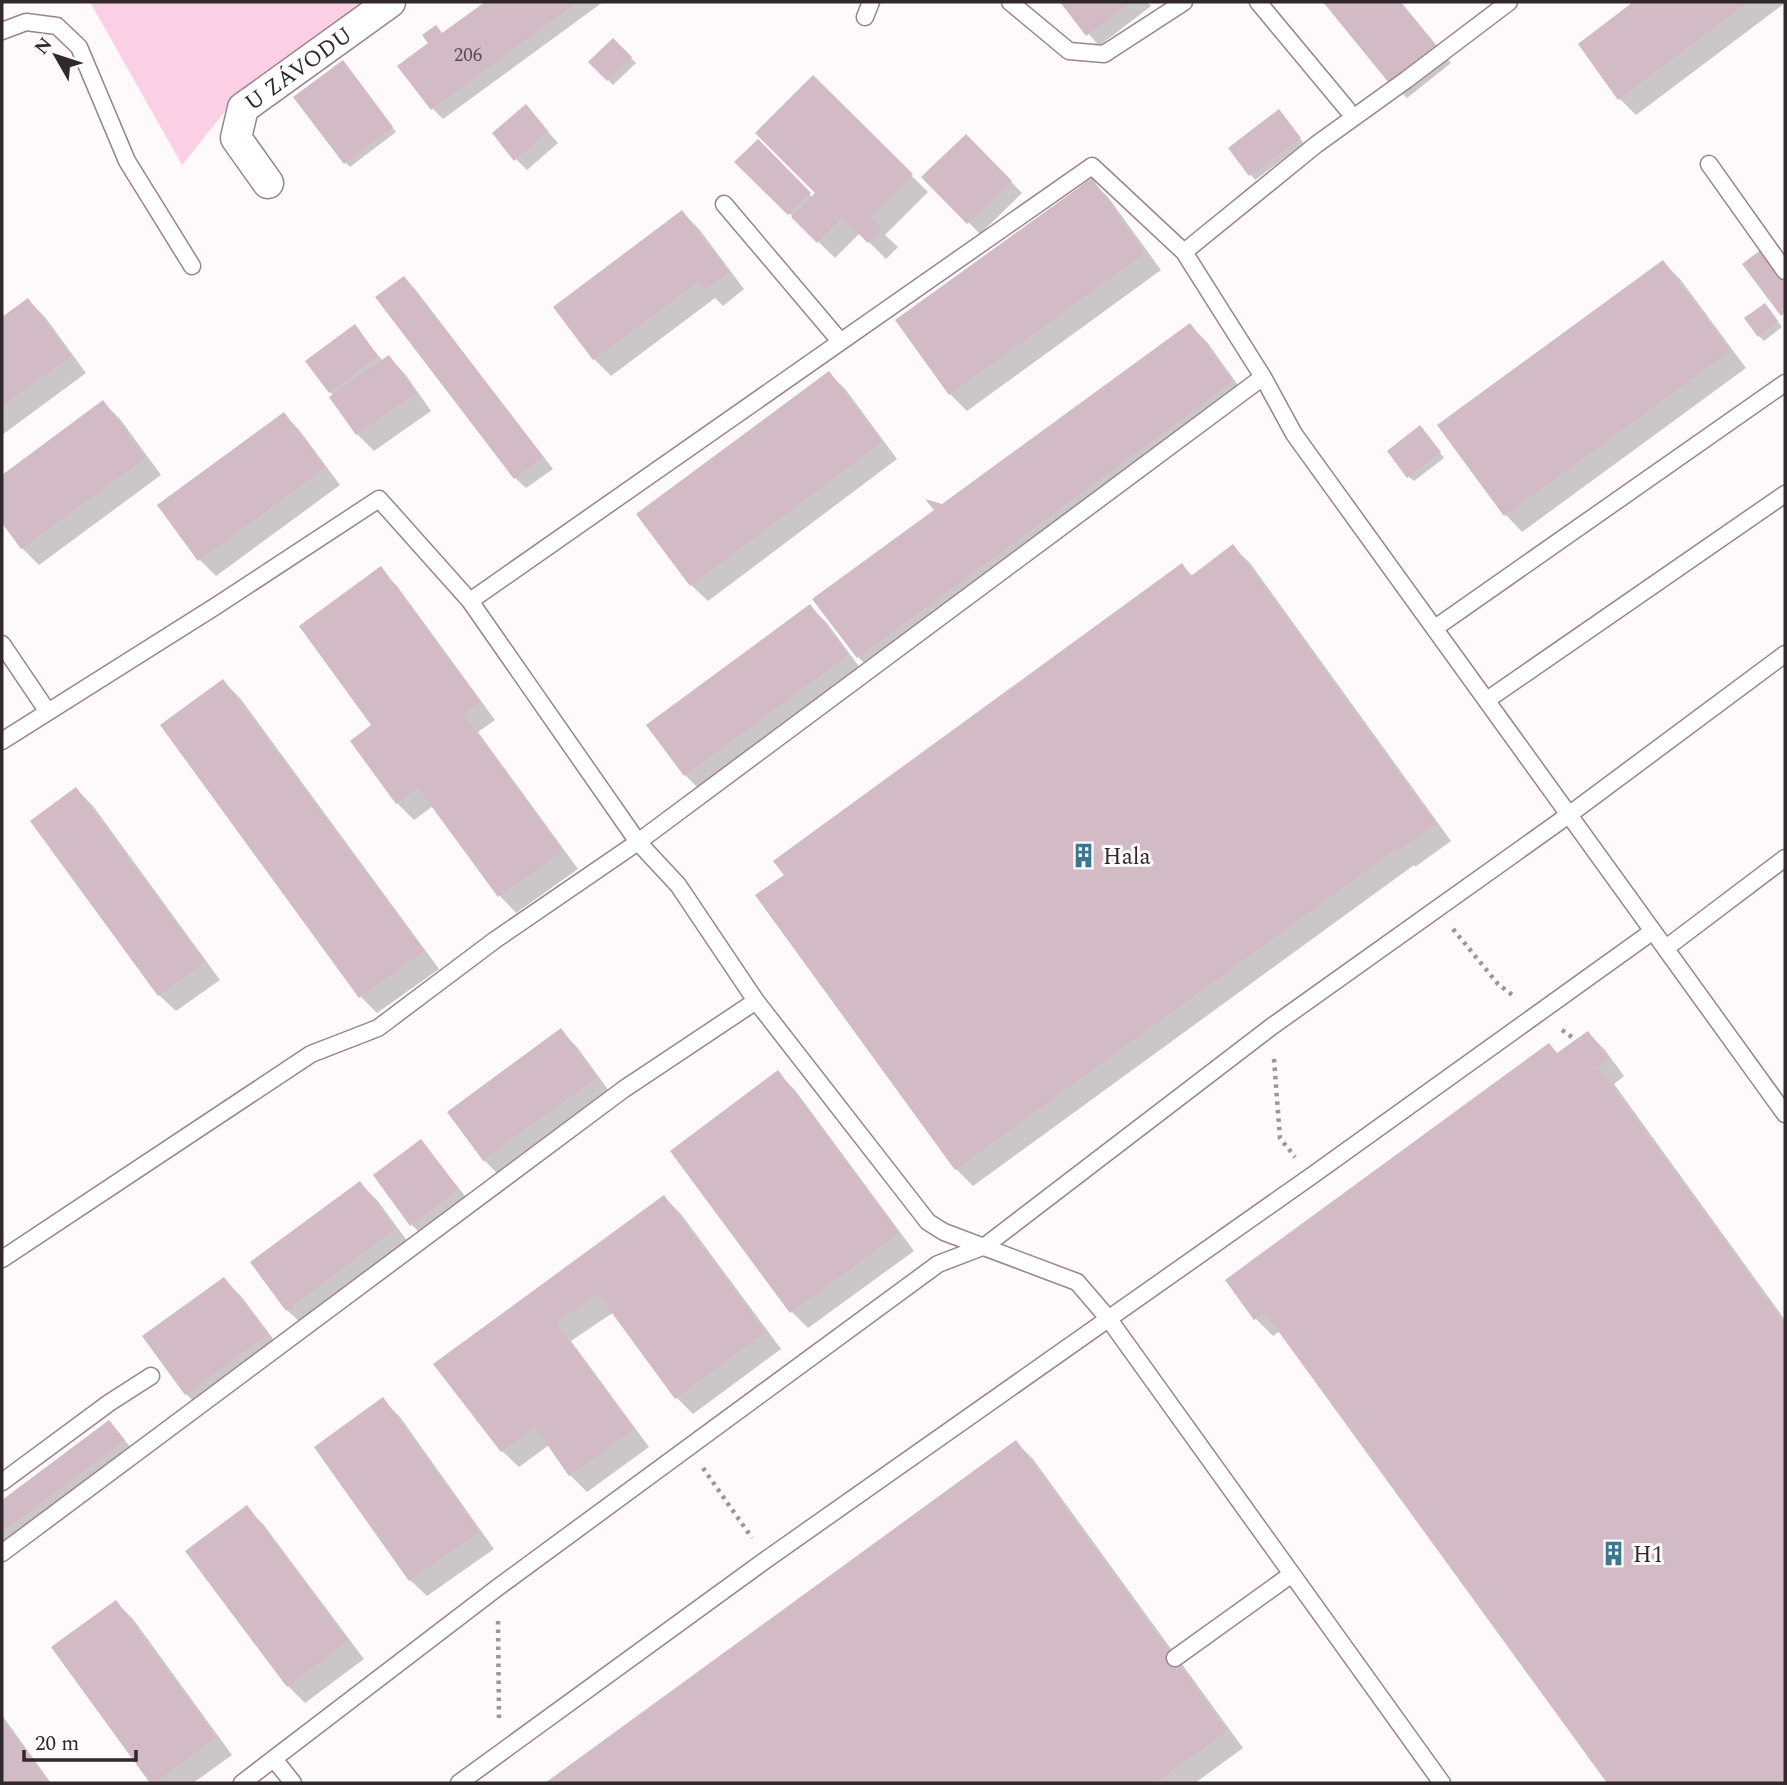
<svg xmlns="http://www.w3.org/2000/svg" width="1787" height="1785" font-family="Spectral,serif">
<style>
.green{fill:#fbd0e4}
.shadow{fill:#0003}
.building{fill:#d2bbc5}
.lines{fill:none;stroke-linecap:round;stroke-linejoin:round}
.service-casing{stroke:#9a838d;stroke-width:19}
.minor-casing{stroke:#9a838d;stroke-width:33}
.path{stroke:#9c9598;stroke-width:4.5;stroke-dasharray:3.5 5;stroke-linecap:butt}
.service{stroke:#fff;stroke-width:16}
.minor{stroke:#fff;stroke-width:30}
.labels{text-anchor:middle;stroke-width:6;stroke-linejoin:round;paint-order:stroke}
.number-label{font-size:19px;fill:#594d52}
.street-label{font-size:23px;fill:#31282c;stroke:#fef9fb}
.poi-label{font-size:23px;fill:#31282c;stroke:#fef9fb;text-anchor:start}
</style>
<rect width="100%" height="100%" fill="#fef9fb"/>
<path class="green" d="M90,2h278l-134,98 -52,65z"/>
<path class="shadow" d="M488,2h115l-160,117 -11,-11 11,-73z
M1062,2h85l4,4 -52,40z
M1326,2h75l50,61 -44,35 -17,-17z
M1636,2h149v1l-149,112 -17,-17 -38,-54z
M613,40l23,23 -23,22 -22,-23z
M348,67l48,65 -46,35 -5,-5z
M813,78l115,114 -43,43 13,12 -12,12 -26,-26 -25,25 -98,-96 21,-20 55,56 5,-5z
M1284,117l20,27 -49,36 -25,-32z
M536,118l22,25 -31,27 -11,-11z
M966,136l56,57 -42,41 -56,-57z
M1091,181l17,16 53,73 -194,141 -17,-17 -53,-73z
M682,212l17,17 45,60 -21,17 -8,-8 -104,78 -17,-17 -39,-52z
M1663,262l17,17 66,89 -224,164 -16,-17 -67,-89z
M404,278l11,11 138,180 -27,19 -11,-10z
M28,300l17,17 41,56 -84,62v-116z
M1770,310l12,17 -18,14 -5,-5z
M1190,325l17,17 41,57 -373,274 -17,-16 84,-151z
M354,327l29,34 6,-4 16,17 26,37 -57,40 -17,-17 -25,-36 2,-2 -4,-4z
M829,373l17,17 51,69 -189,142 -17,-16z
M103,402l17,17 41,56 -122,90 -17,-17 -20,-28v-43z
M284,414l16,17 40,54 -124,91 -16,-16z
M1424,432l20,26 -30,23 -5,-4z
M1233,547l17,16 201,278 -36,26 -1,-2 -441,321 -17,-17 -170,-294 396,-310 11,12z
M380,569l17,17 98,134 -17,12 100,137 -62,44 -16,-17 -67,-90 -19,14 -17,-17 -23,-77z
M810,606l17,17 37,50 -162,119 -17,-17z
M223,681l17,17 199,271 -62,44 -16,-16z
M76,789l17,17 127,174 -44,31 -17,-16z
M560,1030l17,17 35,48 -111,82 -16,-16 -36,-48z
M1588,1033l17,17 19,26 -10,8 171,236v463h-176l-329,-452 -7,5 -17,-17 302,-264z
M778,1073l17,17 119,161 -106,77 -16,-16z
M421,1141l48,60 -46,35 -11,-11z
M360,1183l17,17 34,46 -107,80 -17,-16z
M664,1197l17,17 100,135 -88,65 -17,-17 -62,-85 -43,29 78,106 -62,45 -17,-17 -21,-30 -30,22 -17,-16 -66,-86z
M224,1279l17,17 42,56 -80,59 -17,-17z
M383,1400l17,17 94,132 -67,47 -17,-16z
M109,1422l31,36 -138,103v-59z
M1016,1442l17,17 210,289 -48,35h-647z
M246,1508l17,16 101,135 -59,44 -17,-17z
M116,1602l17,17 99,136 -39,28h-41l-99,-136z
M2,1715l49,68h-49z"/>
<path class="building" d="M485,2h92l-146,108 -34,-44 31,-23 -6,-8 14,-10 6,8z
M1060,2h71l-45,34z
M1323,2h77l35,43 -46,38z
M1633,2h115l-130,98 -40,-56z
M613,38l19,19 -25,24 -19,-19z
M343,60l50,67 -49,37 -51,-67z
M813,75l100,99 -43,43 12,12 -14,14 -26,-25 -25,25 -26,-26 24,-24 -60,-60z
M526,104l22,27 -34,30 -22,-28z
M1279,109l22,29 -52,38 -21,-28z
M966,134l46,47 -45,43 -46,-47z
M758,139l53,54 -23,22 -54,-53z
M1092,178l53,75 -196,142 -54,-75z
M682,210l47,62 -25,18 -6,-8 -105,78 -40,-53z
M1762,249l23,31v32l-4,4 -39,-52z
M1663,260l67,91 -226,165 -67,-91z
M404,276l139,181 -29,22 -139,-182z
M28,298l43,58 -69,50v-89z
M1765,303l13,18 -20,16 -14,-19z
M1190,323l43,58 -376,277 -45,-59 122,-89 -9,-11 17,5z
M355,324l23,32 -49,37 -24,-32z
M389,355l27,38 -60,42 -27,-38z
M829,371l53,71 -192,144 -54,-72z
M103,400l42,58 -124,91 -19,-26v-48z
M284,412l41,56 -127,93 -41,-56z
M1420,425l21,27 -34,26 -20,-27z
M1233,544l203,280 -39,27 -1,-2 -441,321 -200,-275 29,-20 -11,-14 409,-298 9,13z
M381,566l99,136 -17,12 100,137 -65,46 -80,-109 -22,16 -46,-63 21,-16 -72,-99z
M810,604l38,51 -164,121 -38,-51z
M223,679l201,272 -65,47 -199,-273z
M76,787l129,175 -47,34 -128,-175z
M561,1028l36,50 -111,79 -2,5 -37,-50z
M1588,1031l21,28 -11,8 187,257v459h-178l-342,-470 -11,7 -29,-40 324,-237 8,10z
M778,1070l121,163 -109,80 -120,-162z
M421,1139l38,50 -49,37 -37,-51z
M360,1181l35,48 -109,82 -36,-49z
M664,1195l101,137 -90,67 -77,-105 -42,29 78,106 -65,47 -34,-49 -34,25 -68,-88z
M224,1277l44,57 -83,61 -43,-59z
M383,1397l96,135 -70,49 -95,-134z
M109,1420l16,20 -123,92v-32z
M1016,1440l211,291 -72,52h-610z
M247,1505l101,136 -61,46 -102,-136z
M116,1600l100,137 -62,46h-4l-99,-136z
M2,1719l47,64h-47z"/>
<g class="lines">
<defs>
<path id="service" d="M1010,2l59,49 35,3 80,-52
M1258,2l89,107
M1509,2l-103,78 -89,64 -133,108 79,125 31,57 491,680
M865,17l6,-15
M2,31l24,-9 31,4 22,21 48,114 65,105
M1709,164l76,107
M724,204l116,137
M470,601l622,-435 92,86
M1435,628l350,-245
M2,644l46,68
M1487,700l298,-206
M2,741l214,-135 163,-107 91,102 168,241 40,43 78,116 172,221 16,10 133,50 31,36 334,465
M1666,948l119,-90
M2,1259l309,-205 67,-26 117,-88 143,-98 625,-465
M2,1482l107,-79 42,-27
M2,1553l622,-464 132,-88
M1175,1658l117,-84
M274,1759l19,24
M242,1783l255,-195 441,-324 47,-18 286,-219 299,-213 215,-160
M459,1783l308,-224 543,-382 343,-246"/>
<g id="minor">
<path id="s1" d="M268,183l-32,-45 7,-30 147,-106"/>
</g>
</defs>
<use href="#service" class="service-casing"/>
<use href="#minor" class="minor-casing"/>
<path class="path" d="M1453,929l45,55 17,13
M1562,1030l14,10
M1274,1059l6,79 15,19
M703,1468l49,70
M498,1621l1,100"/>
<use href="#service" class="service"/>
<use href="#minor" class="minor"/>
</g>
<defs>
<symbol id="building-bare" viewBox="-9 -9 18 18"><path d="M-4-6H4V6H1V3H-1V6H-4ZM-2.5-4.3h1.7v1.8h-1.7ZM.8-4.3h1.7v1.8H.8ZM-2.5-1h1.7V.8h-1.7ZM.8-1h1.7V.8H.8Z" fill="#3b778f" stroke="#fef9fb" stroke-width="2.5" paint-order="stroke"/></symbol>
</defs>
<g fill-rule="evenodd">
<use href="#building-bare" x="1066" y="838" width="35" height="35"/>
<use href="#building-bare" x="1596" y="1536" width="35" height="35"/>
</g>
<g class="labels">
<g class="number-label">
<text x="468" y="61">206</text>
</g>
<g class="street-label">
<text dy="8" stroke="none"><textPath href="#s1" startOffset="154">U ZÁVODU</textPath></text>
</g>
<g class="poi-label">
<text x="1103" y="864">Hala</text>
<text x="1633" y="1562">H1</text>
</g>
</g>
<rect width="1787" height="1785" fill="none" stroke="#31282c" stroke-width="7"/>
<g transform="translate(56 56) rotate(309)" stroke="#fef9fb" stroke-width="5" paint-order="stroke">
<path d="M0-5L12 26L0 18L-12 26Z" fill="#31282c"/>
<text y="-10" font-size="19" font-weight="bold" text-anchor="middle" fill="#31282c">N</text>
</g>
<path d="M24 1750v10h112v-10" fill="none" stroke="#31282c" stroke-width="3.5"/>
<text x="35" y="1750" font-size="21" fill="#31282c" stroke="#fef9fb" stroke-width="5" paint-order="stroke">20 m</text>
</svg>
